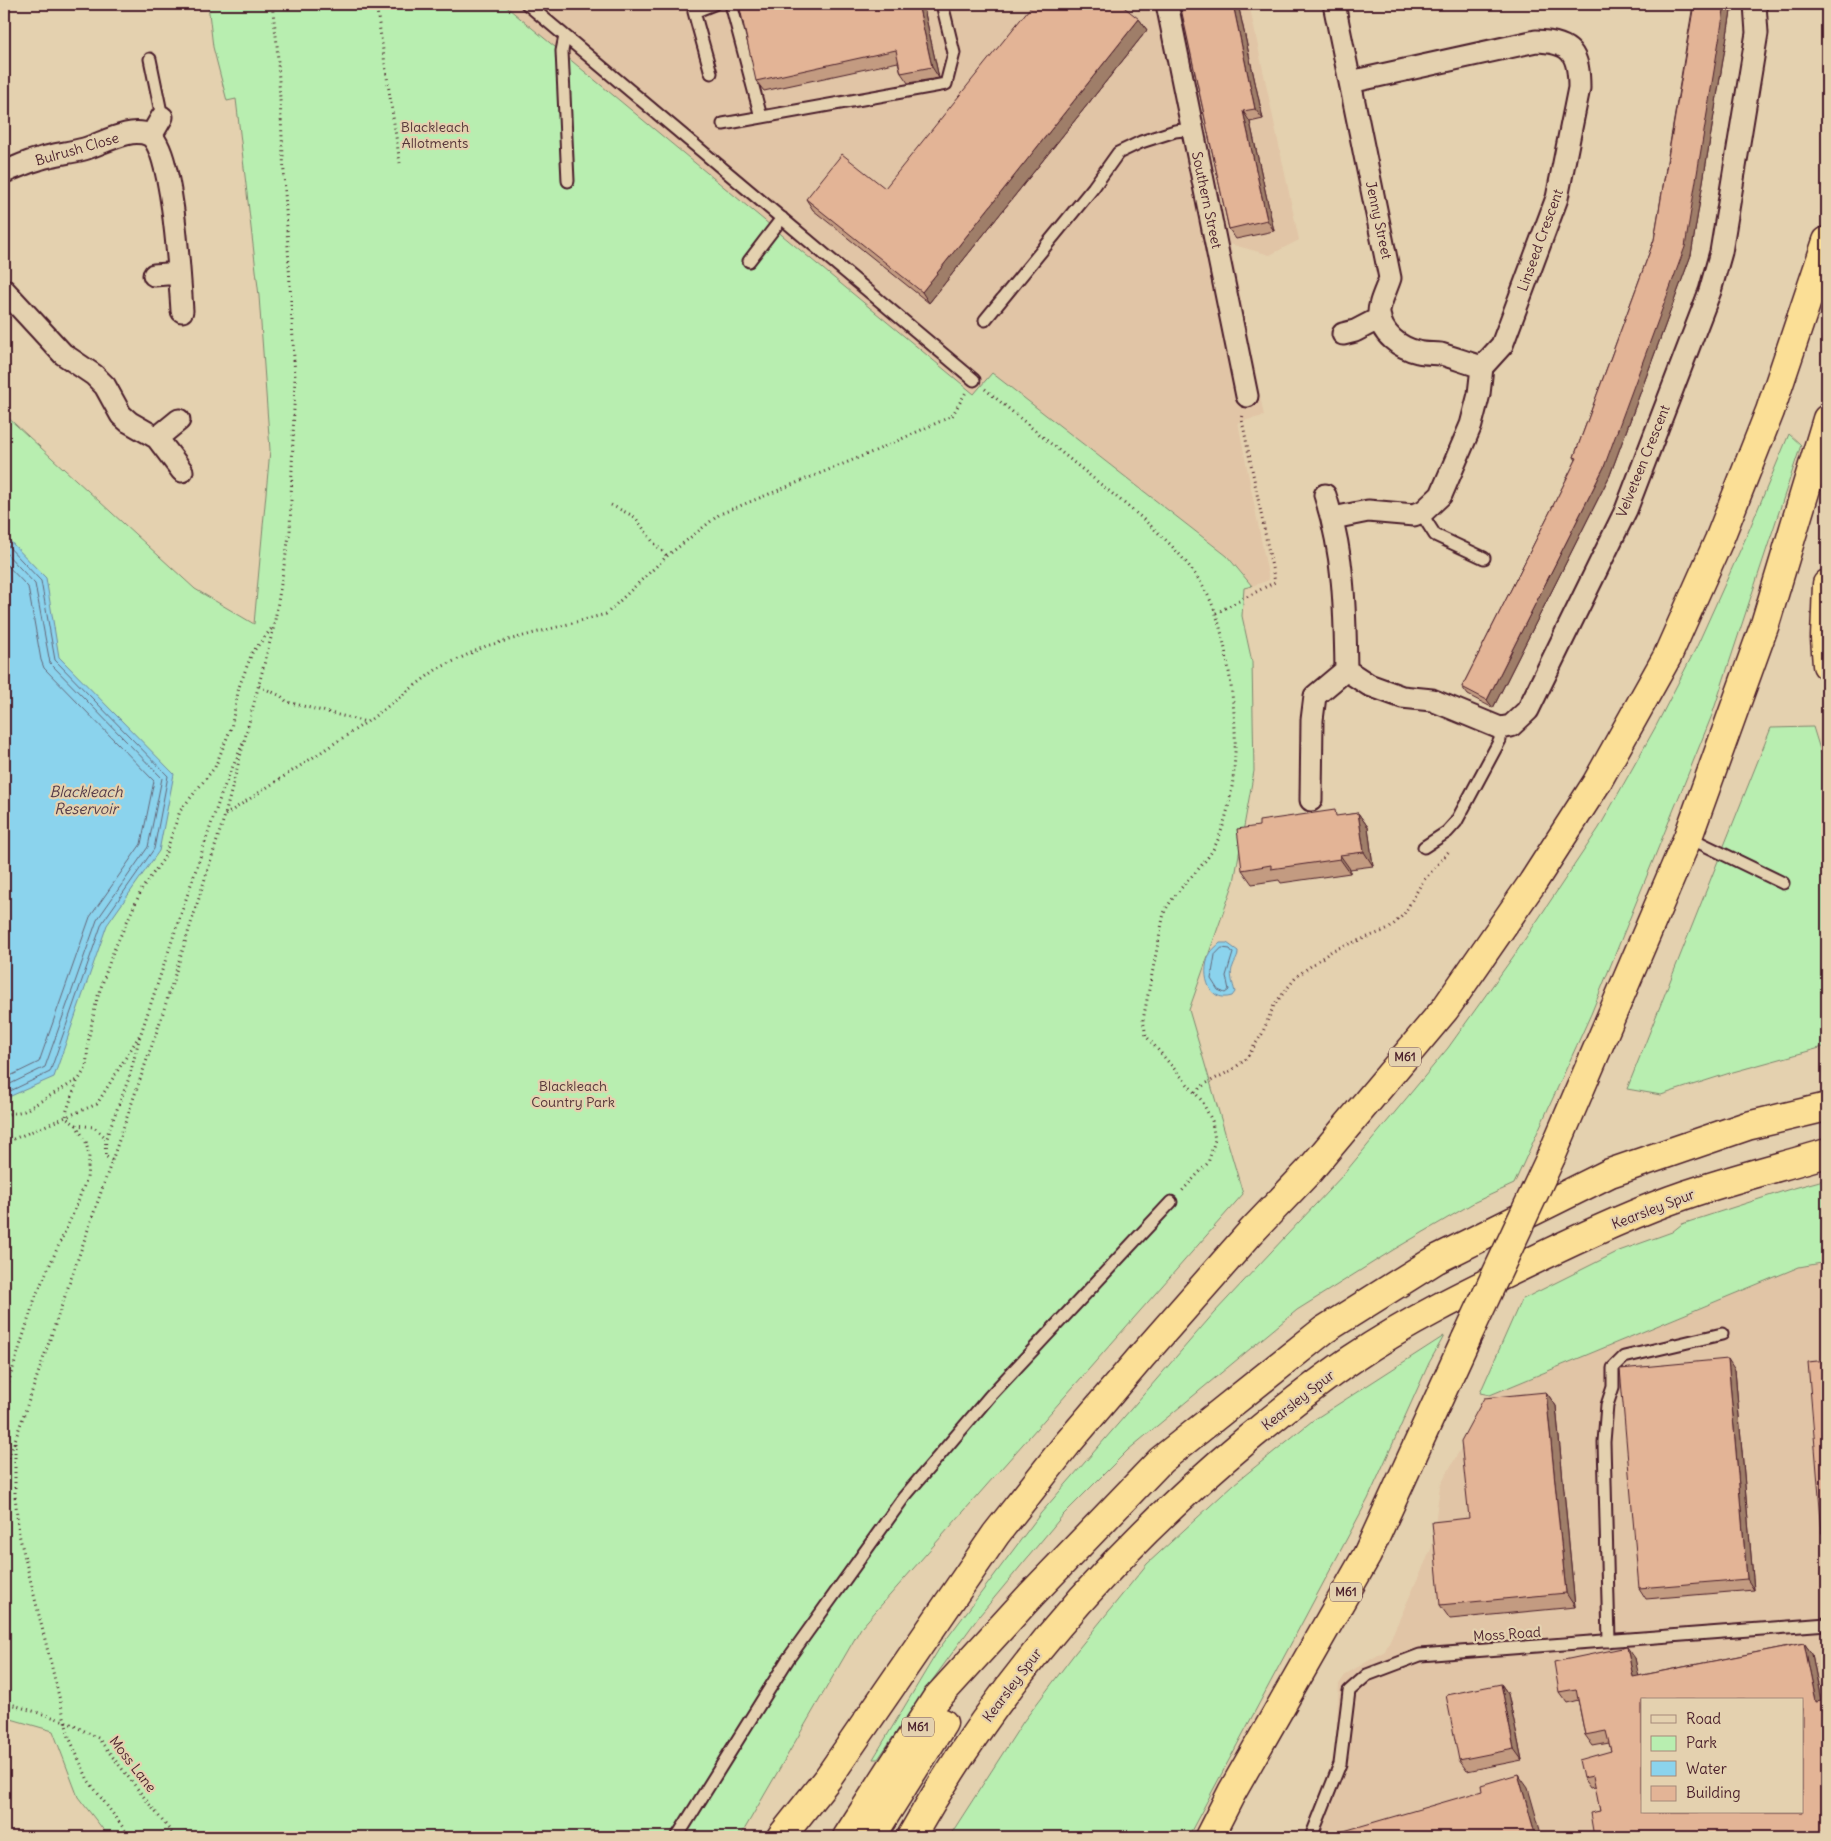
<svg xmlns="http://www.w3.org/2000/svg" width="1831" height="1841" font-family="Delius,sans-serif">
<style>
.built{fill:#e1c5a6;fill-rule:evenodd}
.green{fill:#b8eeb0;stroke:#81866e}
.water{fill:#8bd3ed;stroke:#718b9f}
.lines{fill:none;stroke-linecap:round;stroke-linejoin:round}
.shore{stroke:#646779;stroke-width:1}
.lane-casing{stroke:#4a1f2b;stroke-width:15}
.street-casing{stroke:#4a1f2b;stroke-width:25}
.highway-casing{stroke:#4a1f2b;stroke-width:31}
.path{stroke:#4a1f2b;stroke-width:3;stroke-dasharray:1 4;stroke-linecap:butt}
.lane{stroke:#e4d1af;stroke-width:11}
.street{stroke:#e4d1af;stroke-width:21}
.highway{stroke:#fbdf96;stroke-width:28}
.highway-bridge-casing{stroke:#4a1f2b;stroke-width:31;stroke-linecap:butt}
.highway-bridge{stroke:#fbdf96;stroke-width:28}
.wall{fill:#c39b81;stroke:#4a1f2b}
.shaded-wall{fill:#9f7e69;stroke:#4a1f2b}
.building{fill:#e3b496;stroke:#4a1f2b;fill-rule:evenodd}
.labels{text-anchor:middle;stroke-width:4.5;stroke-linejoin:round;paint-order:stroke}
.shield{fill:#e4d1af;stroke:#785453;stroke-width:1}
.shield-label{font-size:12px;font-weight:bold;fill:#4a1f2b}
.park-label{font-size:14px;fill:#553438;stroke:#e4d1af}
.street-label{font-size:14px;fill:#4a1f2b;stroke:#e4d1af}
.water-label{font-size:15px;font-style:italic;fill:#543a48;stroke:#e4d1af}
</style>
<rect width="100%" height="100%" fill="#e4d1af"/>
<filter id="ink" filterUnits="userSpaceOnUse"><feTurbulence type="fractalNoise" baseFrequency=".02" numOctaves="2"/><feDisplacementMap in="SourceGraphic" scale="10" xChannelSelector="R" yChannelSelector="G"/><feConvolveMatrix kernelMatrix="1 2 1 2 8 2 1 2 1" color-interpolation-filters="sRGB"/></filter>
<g filter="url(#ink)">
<path class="built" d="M503,4h746l50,236 -29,15 -40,-11 34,172 -26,6 31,158 -17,6 -25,-30 -235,-182 -17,20z
M1827,1262v575h-523l24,-62 7,-24 4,-67 7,-10 39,-23 47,-104 8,-61 50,-91 309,-128zM1642,1700h160v112h-160z"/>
<path class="green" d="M208,4h295l471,390 18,-21 235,183 25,30 -8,2 -2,28 10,46 2,109 -20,111 -45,128 54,184 -382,434 -121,209h-631l-31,-40 -25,-66 -49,-14v-1303l191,175 59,35 16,-174 -11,-154 -23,-197 -9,2 -14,-54z
M1789,434l12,11 -89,270 -121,299 -77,170 -39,18 -82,48 -96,60 -169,140 -65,65 -83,100 -54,74 -48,70h-5l66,-110 102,-136 173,-200 129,-138 105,-127 65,-91 86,-129 56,-100 42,-82 50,-111z
M1813,727l14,45v274l-94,26 -72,23 -34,-6 144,-361z
M1827,1179v83l-28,5 -309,128 -10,-2 41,-93 98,-49 53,-19 10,-8 105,-34z
M1444,1336l-15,27 -61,136 -180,338h-239l74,-115 52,-69 72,-89 87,-80 78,-63z"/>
<path class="water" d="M4,535l42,43 13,79 115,117 -15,77 -52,74 -53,152 -50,22z
M1220,943h7l11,8c0,8 -3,9 -5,15 -4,8 0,18 2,26l-3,4c-26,8 -32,-27 -21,-44 2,-3 6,-6 9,-9z"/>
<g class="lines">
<path class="shore" d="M4,542l37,39 14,79 113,116 -14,73 -52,74 -52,149 -46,22
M4,551l31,33 15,79 112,115 -14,69 -51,73 -52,147 -41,20
M4,562l24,25 13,73 3,8 110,113 -13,63 -51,73 -51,145 -35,17
M1222,948l8,1 3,4 -7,23 3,14 -4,3 -7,-3 -7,-11 4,-24z"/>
<defs>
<path id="lane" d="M527,4l447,376
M731,4l30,113
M565,36l-3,15 6,130
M150,59l12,58
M711,73l-17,-61 20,-8
M723,124l223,-40 8,-31 -12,-49
M749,261l33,-43
M985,320l108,-132 25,-35 23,-11 34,-11 17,-2
M1421,513l14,22 49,23
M1688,837l95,46
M1424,847l23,-15 9,-10 44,-82v-12
M1609,1641l-5,-199 3,-37 6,-18v-19l11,-11 98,-23
M677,1837l111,-178 116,-162 86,-101 181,-194
M1311,1837l29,-73 9,-73 18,-16 53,-20 407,-31"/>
<path id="street" d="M1167,4l80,392
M1334,4l56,274c-3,10 -12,27 -11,36 2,20 21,34 39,38 7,2 16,1 23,2 14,4 27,9 41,13
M151,136l11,-19
M4,172c11,-4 23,-10 35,-13 15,-5 30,-6 45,-10 18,-5 46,-23 65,-14 24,11 31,147 33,176
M154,275l25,-2
M4,290l59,64 31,21 11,11 16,29 8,7 28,16 25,33
M1343,334l12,-3 25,-13
M157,438l22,-18
M1333,518l35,-7 46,4 10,-4 17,-16 30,-70 8,-31 3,-27 20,-22 55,-147 22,-110c0,-34 -7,-46 -43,-47l-186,41
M1346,670l23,15 33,12 30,3 68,28 11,-2 17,-16 98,-200 84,-219 11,-39 36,-219 -2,-29
M1311,800l1,-80 3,-24 31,-26c-1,-62 -2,-116 -21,-175"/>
<path id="highway" d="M1827,584l-2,54 2,27
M1551,1157l137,-320 77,-213 62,-205
M781,1837l47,-59 168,-244 71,-90 75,-88 109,-124 59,-62 135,-161 88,-127 63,-98 71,-127 52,-117 51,-129 57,-170
M847,1837l89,-138 95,-104 130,-135 163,-130 113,-71 173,-86 137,-47 80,-19
M871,1837l72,-114
M911,1837c86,-153 203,-287 338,-399 33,-27 67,-55 103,-79 56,-38 116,-67 176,-96 51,-25 104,-50 157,-68 47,-16 95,-28 142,-42
M1209,1837l23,-45 135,-237 99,-216"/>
</defs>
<use href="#lane" class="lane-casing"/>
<use href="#street" class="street-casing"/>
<use href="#highway" class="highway-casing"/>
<path class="path" d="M376,4l24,159
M985,389c36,30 72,60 108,89 46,38 102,77 123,136 9,28 14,60 17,89 5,44 2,93 -14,134 -11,30 -41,47 -55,76l-21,107 3,16 56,65 10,20 3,19 -7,23 -27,29
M611,505l24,12 18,25 14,14
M1216,613l59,-31 -33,-162 1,-6
M259,686l22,10 6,6 79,20
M225,815l142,-93 70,-53 49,-23 120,-32 61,-58 53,-42 155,-63 77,-35 14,-24
M1195,1092l10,-8 27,-14 14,-11 16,-25 12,-29 23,-29 36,-26 56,-21 15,-15 19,-33 27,-31
M4,1115l20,-4 55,-32 7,-11 3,-32 8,-37 16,-47 29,-63 22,-31 16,-47 35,-44 16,-39 8,-41 13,-34 20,-25
M76,1125l18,2 12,11 23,-60 11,-42
M106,1138l-1,18 8,5
M4,1143l93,-39 44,-71 81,-241 21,-49
M4,1397l32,-102 37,-81 14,-36 2,-22 -3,-14 -10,-17 -10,-7 1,-8 11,-31
M15,1442v54l4,38 50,203 19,43 42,57
M4,1472l157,-453 64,-204 49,-189 16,-96 5,-153 -18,-333 -5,-40
M4,1702l61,19 33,17 77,99"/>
<use href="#lane" class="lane"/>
<use href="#street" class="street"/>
<use href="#highway" class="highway"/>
<defs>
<path id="highway-bridge" d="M1466,1339l85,-182"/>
</defs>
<use href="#highway-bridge" class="highway-bridge-casing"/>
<use href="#highway-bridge" class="highway-bridge"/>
</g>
<path class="wall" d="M923,4l16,74 -31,5 -7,-10 -3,-11 -134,29 -8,-10z
M1180,4h58l25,115 -13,3 24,109 -38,8 -7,-10z
M1692,4h43l-2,8 -2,-1 -40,244 -81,220 -117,233 -25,-13 -6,-8 114,-227 -2,-3 80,-217 39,-235z
M1139,19l8,11 -218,273 -116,-93 -7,-11 79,-11z
M1358,813l10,14 5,39 -23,3v4l-69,10 -2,-3 -27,4 -10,-14 98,-54z
M1827,1360v180l-5,-7z
M1735,1370l19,220 -108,9 -7,-11z
M1546,1392l10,14 19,201 -125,12 -10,-14z
M1804,1643l8,11 9,46 -221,111 -4,-24 -6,1 -7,-10 28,-27 -2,-8 -16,3 -8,-11 -7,-35 -11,3 -8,-11 76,-34 3,18z
M1501,1684l7,10 14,66 -55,11 -8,-11z"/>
<path class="shaded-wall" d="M918,4h5l16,74 -7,-11z
M1233,4h5l25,115 -8,-10z
M1725,4l6,7 -40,244 -81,220 -117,233 -6,-8 117,-233z
M1728,4h7l-2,8z
M1139,19l8,11 -218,273 -7,-11z
M1243,111l7,11 24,109 -7,-11z
M1358,813l10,14 5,39 -9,-14z
M1340,855l10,14v4l-10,-14z
M1728,1359l7,11 19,220 -7,-11z
M1546,1392l10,14 19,201 -9,-14z
M1804,1643l8,11 11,57 -7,-10z
M1627,1647l8,11 6,29 -8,-10z
M1501,1684l7,10 14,66 -8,-11z
M1518,1774l10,14 14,49h-6z"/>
<path class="building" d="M739,4h179l14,63 -31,6 -5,-23 -140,31z
M1033,4h87l19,15 -217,273 -116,-93 36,-45 43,34z
M1180,4h53l22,105 -12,2 24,109 -38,9z
M1694,4h31l-40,243 -81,220 -117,233 -25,-13 115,-229 -3,-1 80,-217z
M1335,810l1,6 22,-3 6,39 -24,3v4l-69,10v-4l-29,5 -5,-41 22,-3v-5z
M1728,1359l19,220 -108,9 -19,-219z
M1827,1360v172l-5,1 -14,-171z
M1546,1392l20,201 -126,12 -8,-83 37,-4 -8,-77 23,-43z
M1804,1643l12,58 11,-2v138h-233l-4,-24 10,-2 -7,-35 -10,2 -4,-18 32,-9 -5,-20 -21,4 -9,-46 -17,3 -5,-30 73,-15 6,30zM1642,1700h160v112h-160z
M1501,1684l13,65 -55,11 -13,-65z
M1518,1774l18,63h-206v-2l152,-44 -1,-6z"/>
</g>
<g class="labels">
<g class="shield">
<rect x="1389" y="1047.5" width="32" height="19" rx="4"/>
<rect x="1330" y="1582.5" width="32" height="19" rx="4"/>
<rect x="902" y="1717.5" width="32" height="19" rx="4"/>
</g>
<g class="shield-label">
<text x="1405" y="1061">M61</text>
<text x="1346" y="1596">M61</text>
<text x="918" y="1731">M61</text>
</g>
<g class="park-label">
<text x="435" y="132">Blackleach<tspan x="435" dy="16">Allotments</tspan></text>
<text x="573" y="1091">Blackleach<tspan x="573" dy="16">Country Park</tspan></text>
</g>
<g class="street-label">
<text transform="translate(77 149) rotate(-16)" y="5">Bulrush Close</text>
<text transform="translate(1207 200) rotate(78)" y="5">Southern Street</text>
<text transform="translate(1379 220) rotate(78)" y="5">Jenny Street</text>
<text transform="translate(1540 240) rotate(-70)" y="5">Linseed Crescent</text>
<text transform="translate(1643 461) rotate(-68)" y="5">Velveteen Crescent</text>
<text transform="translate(1653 1209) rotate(-21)" y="5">Kearsley Spur</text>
<text transform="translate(1298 1400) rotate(-38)" y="5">Kearsley Spur</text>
<text transform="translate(1507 1634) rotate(-4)" y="5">Moss Road</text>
<text transform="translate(1012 1685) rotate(-53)" y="5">Kearsley Spur</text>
<text transform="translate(133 1764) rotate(52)" y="5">Moss Lane</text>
</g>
<g class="water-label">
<text x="86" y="797">Blackleach<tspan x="86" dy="17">Reservoir</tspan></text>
</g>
</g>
<rect width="1831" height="1841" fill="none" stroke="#e4d1af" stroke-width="20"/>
<rect x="10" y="10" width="1811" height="1821" fill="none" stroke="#4a1f2b" stroke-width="2" filter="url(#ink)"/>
<rect x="1641" y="1698" width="162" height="115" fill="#e4d1af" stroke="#a68a7a"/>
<rect x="1651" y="1715" width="25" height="8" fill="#e4d1af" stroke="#a68a7a"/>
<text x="1686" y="1724" font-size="15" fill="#4a1f2b">Road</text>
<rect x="1651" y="1736" width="25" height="15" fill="#b8eeb0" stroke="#a68a7a"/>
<text x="1686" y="1748" font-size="15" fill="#4a1f2b">Park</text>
<rect x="1651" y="1761" width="25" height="15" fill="#8bd3ed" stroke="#a68a7a"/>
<text x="1686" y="1774" font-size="15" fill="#4a1f2b">Water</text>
<rect x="1651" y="1786" width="25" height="15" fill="#e3b496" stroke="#a68a7a"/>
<text x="1686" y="1798" font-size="15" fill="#4a1f2b">Building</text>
</svg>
